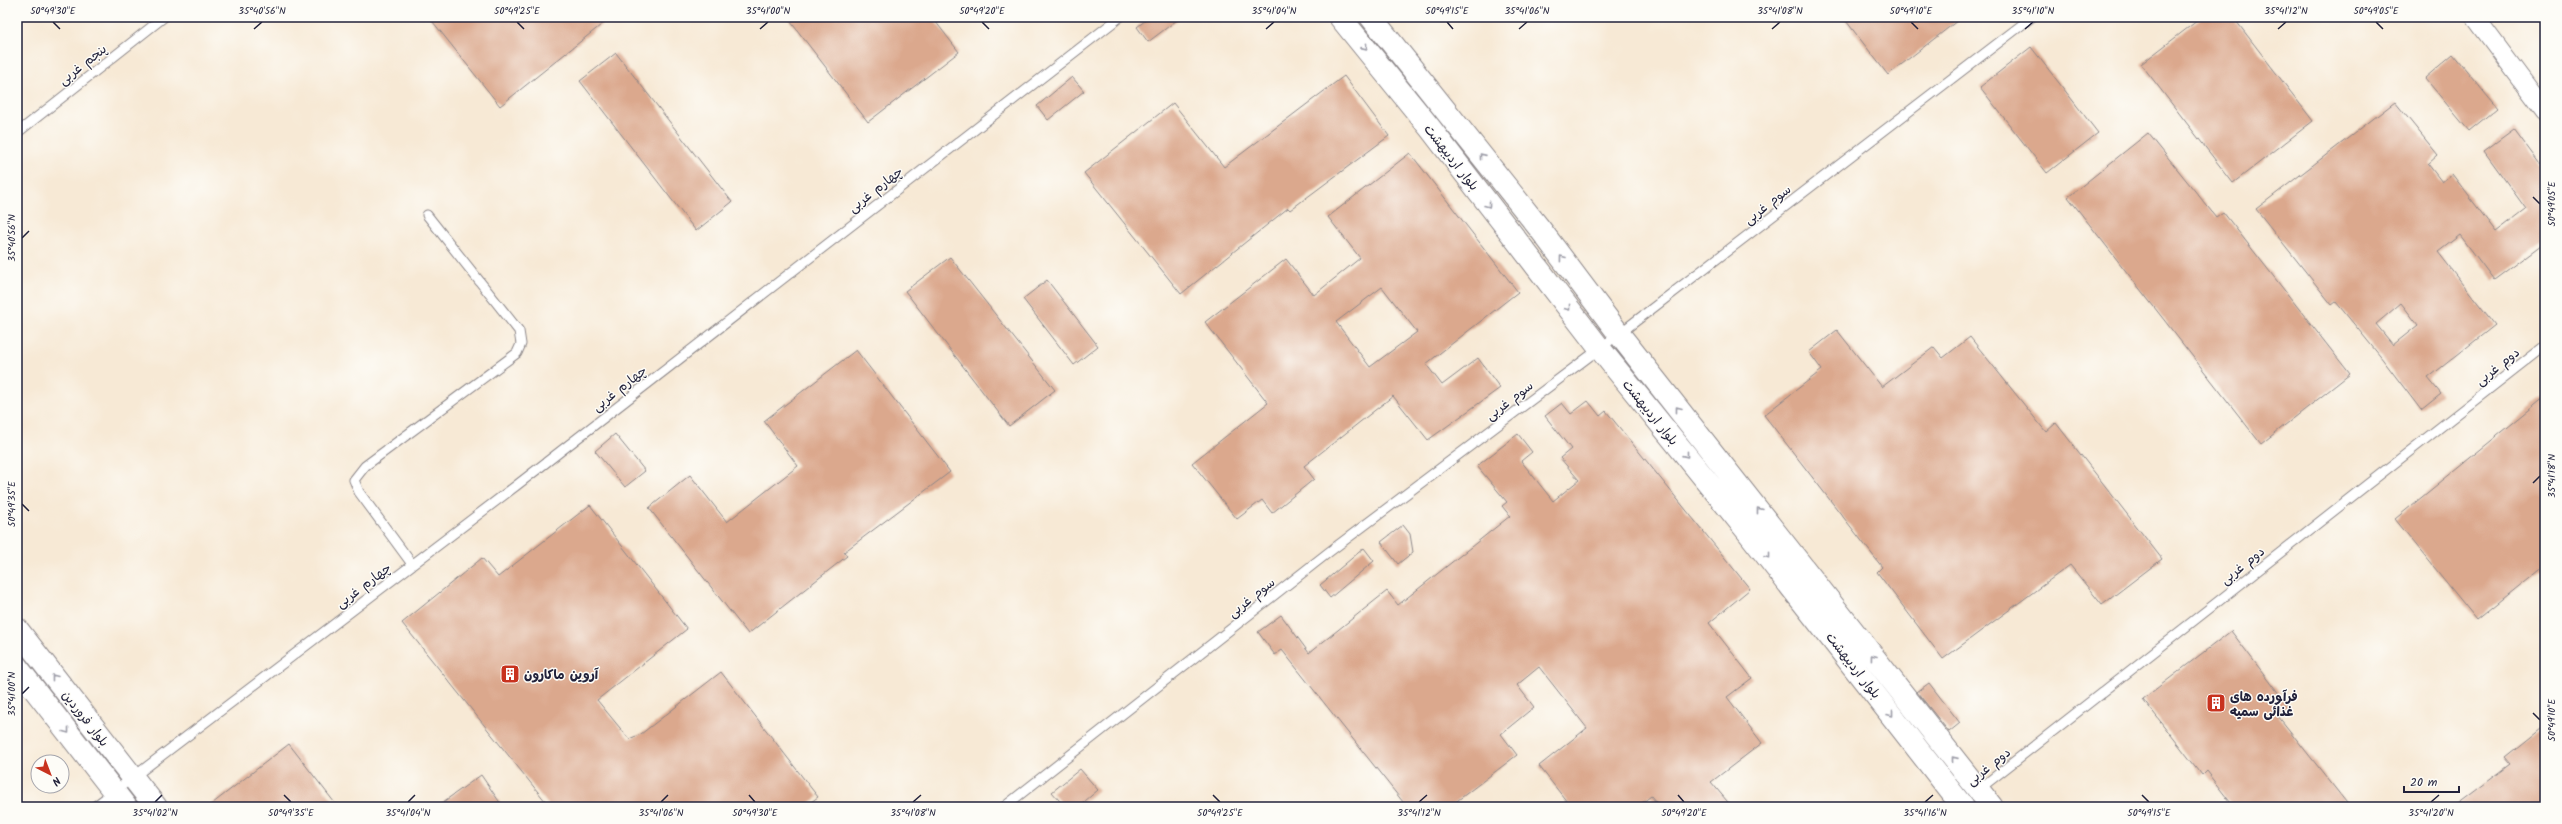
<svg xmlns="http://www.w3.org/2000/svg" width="2562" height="824" font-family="Kalam,'Playpen Sans Arabic',sans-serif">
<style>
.building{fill:#dba88d;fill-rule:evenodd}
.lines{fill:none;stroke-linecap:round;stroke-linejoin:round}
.service-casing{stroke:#8c8688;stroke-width:11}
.minor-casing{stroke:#8c8688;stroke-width:20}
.tertiary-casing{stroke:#8c8688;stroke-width:24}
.service{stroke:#fff;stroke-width:9}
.minor{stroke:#fff;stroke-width:18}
.tertiary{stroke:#fff;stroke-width:22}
.oneway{stroke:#9c9ca7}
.ticks{fill:none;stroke:#22223b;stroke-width:1.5}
.labels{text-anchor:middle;stroke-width:3;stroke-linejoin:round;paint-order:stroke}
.street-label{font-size:13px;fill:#22223b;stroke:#fdfcf7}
.poi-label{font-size:13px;font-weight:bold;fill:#22223b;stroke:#fdfcf7;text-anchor:start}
.neatline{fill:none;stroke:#22223b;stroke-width:1.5}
.ticks-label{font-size:10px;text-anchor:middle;fill:#22223b}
</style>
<rect width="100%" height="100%" fill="#fdfcf7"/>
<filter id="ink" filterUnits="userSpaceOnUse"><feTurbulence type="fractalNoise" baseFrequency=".025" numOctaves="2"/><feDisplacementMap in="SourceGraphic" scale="8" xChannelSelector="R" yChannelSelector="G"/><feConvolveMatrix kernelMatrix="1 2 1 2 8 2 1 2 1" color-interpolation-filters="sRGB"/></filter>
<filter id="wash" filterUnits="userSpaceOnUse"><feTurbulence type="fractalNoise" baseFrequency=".012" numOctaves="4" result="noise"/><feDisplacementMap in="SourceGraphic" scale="16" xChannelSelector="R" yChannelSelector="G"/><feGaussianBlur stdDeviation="0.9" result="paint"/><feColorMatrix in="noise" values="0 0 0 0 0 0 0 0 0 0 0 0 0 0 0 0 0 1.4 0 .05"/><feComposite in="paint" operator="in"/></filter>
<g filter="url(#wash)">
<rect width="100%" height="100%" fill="#f7e9d5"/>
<g id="blocks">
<path class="building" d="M429,17h182l-111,89z
M787,17h145l27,35 -91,70z
M1150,17h31l-33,25 -11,-15z
M1843,17h119l-74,58z
M2202,17h31l80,104 -80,62 -92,-119z
M2031,47l67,86 -51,40 -67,-86z
M616,53l116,149 -36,29 -116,-150z
M2453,54l44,54 -28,23 -44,-53z
M1344,76l45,60 -99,74 -2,-2 -107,86 -97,-121 89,-70 51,64z
M1072,77l12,14 -36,29 -11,-14z
M2395,102l43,53 -10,9 14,18 10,-8 44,58 30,-23 -42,-58 30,-22 31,42v71l-51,38 -34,-45 -22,17 57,73 -67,53 13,16 -20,16 -41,-54 -44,-54 -4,3 -76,-96zM2401,303l17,22 -25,20 -17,-21z
M2148,133l68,84 7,-5 127,162 -89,70 -193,-247z
M1410,153l108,139 -92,72 16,21 36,-27 22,30 -72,52 -35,-44 -89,70 10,13 -42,34 -10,-13 -25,19 -45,-56 76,-60 -63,-81 81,-63 28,36 46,-37 -32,-41zM1382,287l35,45 -47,35 -34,-45z
M950,257l105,133 -46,36 -104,-135z
M1047,280l51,66 -24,19 -51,-66z
M1837,330l45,57 52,-40 9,11 27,-21 76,95 10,-9 106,136 -60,46 -32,-40 -127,94 -66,-87 5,-5 -118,-152 58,-45 -13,-18z
M856,350l94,122 -106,80 3,4 -99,78 -99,-126 41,-33 37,47 71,-56 -34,-45z
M2545,397v168l-68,55 -82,-101z
M1588,401l12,15 6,-5 144,178 -41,34 43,55 -25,19 35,46 -51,39 21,25h-72l-9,-11 -14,11h-66l-32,-41 48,-38 -48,-61 -22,18 17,22 -33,27 16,21 -68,52h-42l-125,-157 -7,5 -17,-23 23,-17 28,38 78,-62 11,14 112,-89 -8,-10 5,-4 -30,-36 41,-32 14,18 -11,9 32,40 26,-21 -19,-22 11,-9 -26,-33 17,-13 9,11z
M615,434l30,37 -20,16 -30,-36z
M590,505l97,124 -90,71 32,39 12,-5 80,-62 97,125 -14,10h-254l-148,-184 80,-65 16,19z
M1403,525l7,9 3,18 -15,12 -17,-22z
M1364,548l10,13 -44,37 -10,-13z
M2231,631l58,76 -11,9 72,91h-116l-28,-36 -4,4 -59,-76z
M1929,683l31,40 -11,9 -32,-40z
M2545,725v82h-91l57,-43 -6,-7z
M289,744l49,63h-130z
M1080,769l18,21 -20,17h-13l-13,-15z
M481,775l22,32h-67z"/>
</g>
</g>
<g filter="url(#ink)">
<use href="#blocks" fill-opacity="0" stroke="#8c8688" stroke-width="1"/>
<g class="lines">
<defs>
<path id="service" d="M17,133l147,-116
M412,564l-53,-72 -5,-12 11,-14 152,-113 4,-9 -2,-13 -92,-116
M1978,790l567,-445
M94,807l423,-322 603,-468
M1004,807l325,-255 290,-218 413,-317"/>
<path id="minor" d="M2475,17l70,94"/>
<path id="tertiary" d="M1340,17l90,111 170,221 148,183 215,275
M1371,17l169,212 79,105 373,473
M17,629l139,178
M17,667l109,140"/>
</defs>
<use href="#service" class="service-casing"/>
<use href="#minor" class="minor-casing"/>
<use href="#tertiary" class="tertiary-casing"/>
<use href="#service" class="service"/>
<use href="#minor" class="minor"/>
<use href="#tertiary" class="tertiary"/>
</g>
<defs><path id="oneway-chevron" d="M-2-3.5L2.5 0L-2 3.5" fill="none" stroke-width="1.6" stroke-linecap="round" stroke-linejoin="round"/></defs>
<g class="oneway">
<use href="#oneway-chevron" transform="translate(1365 47) rotate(51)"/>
<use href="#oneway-chevron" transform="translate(1482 156) rotate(-129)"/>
<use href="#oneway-chevron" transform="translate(1488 205) rotate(52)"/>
<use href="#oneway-chevron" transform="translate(1562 258) rotate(-127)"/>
<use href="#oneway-chevron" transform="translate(1568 308) rotate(52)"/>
<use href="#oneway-chevron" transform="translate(1678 409) rotate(-128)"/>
<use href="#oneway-chevron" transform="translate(1686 455) rotate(51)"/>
<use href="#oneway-chevron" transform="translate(1759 510) rotate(-128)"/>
<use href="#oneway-chevron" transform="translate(1768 556) rotate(52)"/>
<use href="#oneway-chevron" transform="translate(1873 657) rotate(-127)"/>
<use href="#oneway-chevron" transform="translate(54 677) rotate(-128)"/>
<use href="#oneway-chevron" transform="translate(1891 714) rotate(52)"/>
<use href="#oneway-chevron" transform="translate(67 731) rotate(52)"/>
<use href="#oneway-chevron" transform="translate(1954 759) rotate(-129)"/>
</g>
</g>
<path class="ticks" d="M53,22l7,7M517,22l7,7M982,22l7,7M1447,22l6,7M1911,22l7,7M2376,22l7,7M254,29l8,-7M760,29l8,-7M1266,29l8,-7M1519,29l8,-7M1772,29l8,-7M2025,29l8,-7M2278,29l8,-7M2533,197l7,7M22,238l7,-7M2533,483l7,-7M22,504l7,7M22,694l7,-7M2533,713l7,7M284,795l7,7M749,795l6,7M1213,795l7,7M1678,795l6,7M2142,795l7,7M155,802l7,-7M408,802l7,-7M661,802l7,-7M913,802l8,-7M1419,802l8,-7M1925,802l8,-7M2431,802l8,-7"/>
<defs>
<symbol id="building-square" viewBox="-11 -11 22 22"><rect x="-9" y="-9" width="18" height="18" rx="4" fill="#c8321e" stroke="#fdfcf7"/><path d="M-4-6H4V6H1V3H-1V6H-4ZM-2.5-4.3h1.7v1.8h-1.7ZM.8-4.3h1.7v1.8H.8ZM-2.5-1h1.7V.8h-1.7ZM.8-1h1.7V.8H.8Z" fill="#fff"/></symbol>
</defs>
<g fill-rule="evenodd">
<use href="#building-square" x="499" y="663" width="22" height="22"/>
<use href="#building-square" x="2205" y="692" width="22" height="22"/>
</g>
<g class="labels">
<g class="street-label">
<text transform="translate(82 64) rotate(-38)" y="5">پنجم غربی</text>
<text transform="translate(1452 157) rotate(52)" y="5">بلوار اردیبهشت</text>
<text transform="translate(875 189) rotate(-38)" y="5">چهارم غربی</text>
<text transform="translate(1767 204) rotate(-38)" y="5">سوم غربی</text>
<text transform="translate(2497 366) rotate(-38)" y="5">دوم غربی</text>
<text transform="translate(619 388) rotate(-38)" y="5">چهارم غربی</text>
<text transform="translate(1509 400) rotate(-37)" y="5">سوم غربی</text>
<text transform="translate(1651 412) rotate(51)" y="5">بلوار اردیبهشت</text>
<text transform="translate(2242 565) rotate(-38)" y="5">دوم غربی</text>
<text transform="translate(363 585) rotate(-37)" y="5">چهارم غربی</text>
<text transform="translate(1251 597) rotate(-38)" y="5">سوم غربی</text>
<text transform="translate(1854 665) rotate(52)" y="5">بلوار اردیبهشت</text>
<text transform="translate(86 718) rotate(52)" y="5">بلوار فروردین</text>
<text transform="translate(1988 766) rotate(-38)" y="5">دوم غربی</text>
</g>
<g class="poi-label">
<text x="524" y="679">آروین ماکارون</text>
<text x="2230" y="701">فرآورده های<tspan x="2230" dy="15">غذائی سمیه</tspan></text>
</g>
</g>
<rect width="2562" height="824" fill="none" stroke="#fdfcf7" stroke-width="44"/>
<g transform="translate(50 774) rotate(138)"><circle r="19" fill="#fdfcf7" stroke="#a5a5ac"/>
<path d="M0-3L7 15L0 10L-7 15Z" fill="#c8321e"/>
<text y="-6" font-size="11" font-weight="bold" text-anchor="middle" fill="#22223b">N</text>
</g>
<path d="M2404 786v6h55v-6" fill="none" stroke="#22223b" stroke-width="2"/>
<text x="2410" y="786" font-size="12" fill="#22223b" stroke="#fdfcf7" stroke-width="3" paint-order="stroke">20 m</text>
<rect x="22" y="22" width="2518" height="780" class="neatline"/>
<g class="ticks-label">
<text x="53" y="14">50°49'30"E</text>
<text x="262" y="14">35°40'56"N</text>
<text x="517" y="14">50°49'25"E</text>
<text x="768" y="14">35°41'00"N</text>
<text x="982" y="14">50°49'20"E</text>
<text x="1274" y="14">35°41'04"N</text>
<text x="1447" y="14">50°49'15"E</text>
<text x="1527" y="14">35°41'06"N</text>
<text x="1780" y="14">35°41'08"N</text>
<text x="1911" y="14">50°49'10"E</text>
<text x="2033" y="14">35°41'10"N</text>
<text x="2286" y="14">35°41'12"N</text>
<text x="2376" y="14">50°49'05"E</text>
<text transform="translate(2551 204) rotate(-90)" y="4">50°49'05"E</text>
<text transform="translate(11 238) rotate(-90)" y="4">35°40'56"N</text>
<text transform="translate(2551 476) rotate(-90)" y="4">35°41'18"N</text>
<text transform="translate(11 504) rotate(-90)" y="4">50°49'35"E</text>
<text transform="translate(11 694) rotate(-90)" y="4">35°41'00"N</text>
<text transform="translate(2551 720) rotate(-90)" y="4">50°49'10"E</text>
<text x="155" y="816">35°41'02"N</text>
<text x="291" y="816">50°49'35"E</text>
<text x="408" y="816">35°41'04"N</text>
<text x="661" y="816">35°41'06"N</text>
<text x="755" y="816">50°49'30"E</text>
<text x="913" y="816">35°41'08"N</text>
<text x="1220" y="816">50°49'25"E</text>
<text x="1419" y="816">35°41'12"N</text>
<text x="1684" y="816">50°49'20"E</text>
<text x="1925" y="816">35°41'16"N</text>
<text x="2149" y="816">50°49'15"E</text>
<text x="2431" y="816">35°41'20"N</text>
</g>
</svg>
